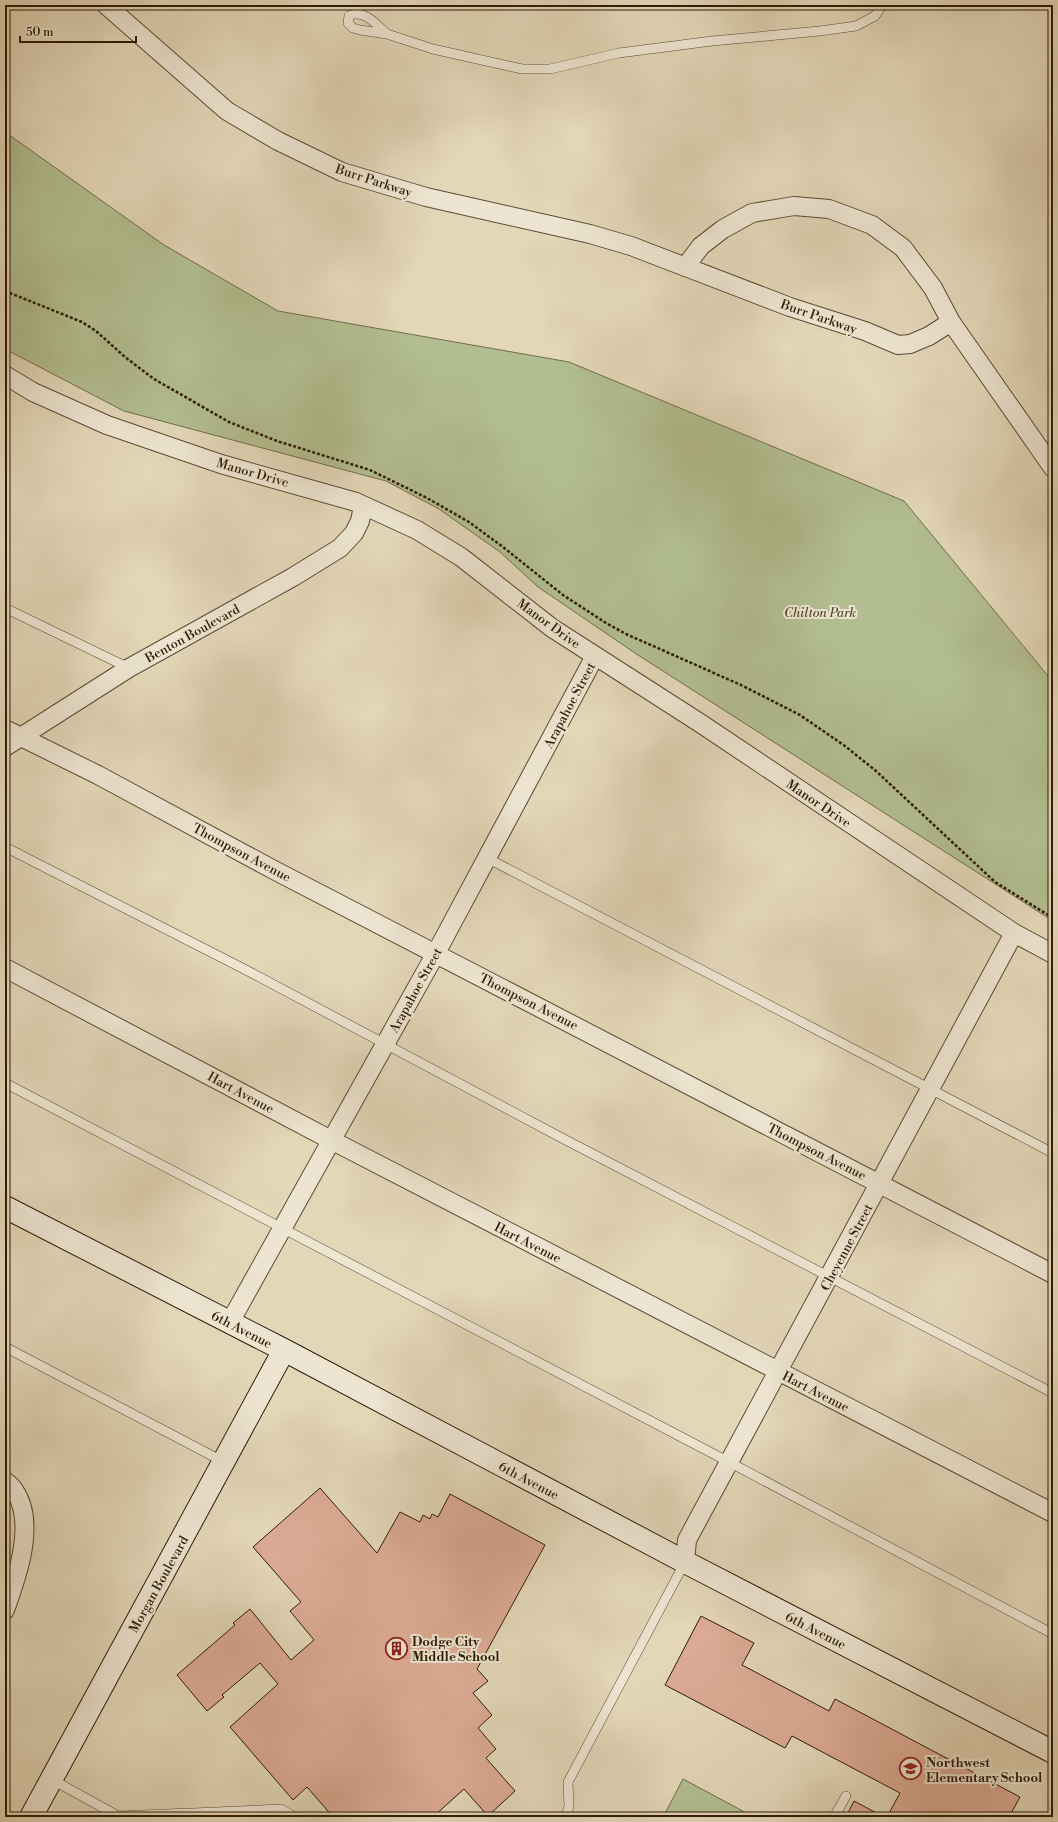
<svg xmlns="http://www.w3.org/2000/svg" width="1058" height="1822" font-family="'Libre Bodoni',serif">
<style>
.green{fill:#b2be90;stroke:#706c4b}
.building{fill:#dbaa94;stroke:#2f1b06}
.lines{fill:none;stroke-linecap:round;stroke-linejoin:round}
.lane-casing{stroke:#5c4a32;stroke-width:10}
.street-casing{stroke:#5c4a32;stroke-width:20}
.secondary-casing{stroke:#2f1b06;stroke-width:24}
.path{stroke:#2f1b06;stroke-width:2.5;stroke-dasharray:3 2;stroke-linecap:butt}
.lane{stroke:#ede5d1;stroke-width:9}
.street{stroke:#ede5d1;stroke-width:18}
.secondary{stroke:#ede5d1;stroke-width:22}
.labels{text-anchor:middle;stroke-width:4;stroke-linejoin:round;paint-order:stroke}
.street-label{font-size:13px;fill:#2f1b06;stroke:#ede5d1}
.park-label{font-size:13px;font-style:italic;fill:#564c2f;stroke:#ede5d1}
.poi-label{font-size:13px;font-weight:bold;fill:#2f1b06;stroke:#ede5d1;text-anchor:start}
</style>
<rect width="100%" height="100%" fill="#e3d7b8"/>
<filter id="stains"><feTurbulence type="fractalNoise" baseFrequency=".005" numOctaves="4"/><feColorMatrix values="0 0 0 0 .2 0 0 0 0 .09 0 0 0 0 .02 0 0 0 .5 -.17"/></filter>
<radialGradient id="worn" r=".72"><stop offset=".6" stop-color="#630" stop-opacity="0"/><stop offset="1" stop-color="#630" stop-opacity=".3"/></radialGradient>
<path class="green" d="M5,132l159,113 114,66 291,51 335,139 149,181v239l-415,-266 -100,-68 -38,-35 -61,-43 -53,-28 -262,-70 -119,-62z
M683,1779l71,38h-91z"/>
<path class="building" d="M320,1488l57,65 23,-41 20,10 3,-7 7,4 2,-5 6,3 12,-23 95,51 -68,124 11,12 -15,12 19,22 -14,13 18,21 -10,9 29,33 -27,25 -24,-27 -31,28h-100l-26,-30 -14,13 -63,-73 48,-43 -18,-21 -38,32 2,2 -17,14 -30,-36 58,-50 -2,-2 17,-14 41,51 23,-20 -24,-29 11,-9 -48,-55z
M701,1616l53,27 -12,22 87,46 6,-12 185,98 -11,20h-122l13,-24 -108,-57 -7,12 -120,-63z
M854,1801l30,16h-38z"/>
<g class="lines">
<defs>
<path id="lane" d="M387,34c-10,-9 -24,-26 -38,-18l-1,7 5,5 7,2 27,4 46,15 89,20h28l69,-16 93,-12 108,-10 36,-5 19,-10 7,-11
M5,608l124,60
M5,847l243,124 312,166 493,256
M487,858l566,295
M5,1083l724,379 324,172
M5,1347l219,115
M51,1779l67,37 72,-3 9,4
M193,1813l88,-4 14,8
M566,1817l3,-11 -1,-24 117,-220
M834,1817l12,-21"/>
<path id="street" d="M106,5l121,106 51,30 64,31 84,25 164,37 41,12 159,61 75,24 33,14 12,-1 19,-8 22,-14
M685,267l16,-21 22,-17 29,-16 42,-7 35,3 43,16 31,23 30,40 18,34 102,146
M5,375l28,17 74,33 114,39 135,38 61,28 44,27 91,71 148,95 314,210 39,21
M5,729l93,46 174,94 781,405
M5,747l124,-79 164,-91 47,-29 14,-15 6,-12 3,-15
M5,968l326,172 722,373
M230,1322l206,-369 159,-297
M5,1481c3,3 7,5 9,9 23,32 3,87 -9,120
M685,1562l2,-22 327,-607"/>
<path id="secondary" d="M5,1207l279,143 401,212 368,190
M31,1817l253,-467"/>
</defs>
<use href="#lane" class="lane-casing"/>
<use href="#street" class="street-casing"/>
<use href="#secondary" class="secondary-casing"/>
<path class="path" d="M5,291l77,31 14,9 29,26 29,22 75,43 48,19 93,29 57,28 42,24 34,25 60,48 43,28 20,11 115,51 59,30 45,31 31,25 119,111 58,36"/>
<use href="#lane" class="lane"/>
<use href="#street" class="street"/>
<use href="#secondary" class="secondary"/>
</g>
<defs>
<symbol id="building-ring" viewBox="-11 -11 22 22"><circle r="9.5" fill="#ede5d1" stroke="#8f2418" stroke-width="1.5"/><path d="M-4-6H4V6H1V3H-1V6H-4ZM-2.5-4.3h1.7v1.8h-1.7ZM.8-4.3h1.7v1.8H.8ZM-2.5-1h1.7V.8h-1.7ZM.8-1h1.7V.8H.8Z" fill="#8f2418"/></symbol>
<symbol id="school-ring" viewBox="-11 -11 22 22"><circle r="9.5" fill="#ede5d1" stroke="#8f2418" stroke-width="1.5"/><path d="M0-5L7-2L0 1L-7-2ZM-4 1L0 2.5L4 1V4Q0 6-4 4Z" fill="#8f2418"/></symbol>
</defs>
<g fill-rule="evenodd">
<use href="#building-ring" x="384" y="1636" width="25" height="25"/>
<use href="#school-ring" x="898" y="1756" width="25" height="25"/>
</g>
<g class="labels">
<g class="street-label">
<text transform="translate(374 180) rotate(18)" y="5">Burr Parkway</text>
<text transform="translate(819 316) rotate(19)" y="5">Burr Parkway</text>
<text transform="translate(253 472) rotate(16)" y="5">Manor Drive</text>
<text transform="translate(549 623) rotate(36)" y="5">Manor Drive</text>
<text transform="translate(192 633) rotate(-29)" y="5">Benton Boulevard</text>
<text transform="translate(569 705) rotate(-62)" y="5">Arapahoe Street</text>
<text transform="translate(819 803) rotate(34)" y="5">Manor Drive</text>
<text transform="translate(242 852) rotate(28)" y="5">Thompson Avenue</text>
<text transform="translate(415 990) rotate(-61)" y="5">Arapahoe Street</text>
<text transform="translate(529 1001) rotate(27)" y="5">Thompson Avenue</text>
<text transform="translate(241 1092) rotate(28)" y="5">Hart Avenue</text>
<text transform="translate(817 1151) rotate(27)" y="5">Thompson Avenue</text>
<text transform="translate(528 1242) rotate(27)" y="5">Hart Avenue</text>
<text transform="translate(846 1247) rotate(-62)" y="5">Cheyenne Street</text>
<text transform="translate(242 1329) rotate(27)" y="5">6th Avenue</text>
<text transform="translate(816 1391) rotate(27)" y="5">Hart Avenue</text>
<text transform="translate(529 1480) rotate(28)" y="5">6th Avenue</text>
<text transform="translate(158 1584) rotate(-61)" y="5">Morgan Boulevard</text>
<text transform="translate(816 1630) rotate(27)" y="5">6th Avenue</text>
</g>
<g class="park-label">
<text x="820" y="617">Chilton Park</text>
</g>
<g class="poi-label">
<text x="412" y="1646">Dodge City<tspan x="412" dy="15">Middle School</tspan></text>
<text x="926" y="1767">Northwest<tspan x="926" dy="15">Elementary School</tspan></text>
</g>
</g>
<rect width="1058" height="1822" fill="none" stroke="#e3d7b8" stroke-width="20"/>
<rect x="6" y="6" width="1046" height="1810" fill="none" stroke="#2f1b06" stroke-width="2"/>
<rect x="10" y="10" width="1038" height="1802" fill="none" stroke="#2f1b06"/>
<path d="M20 36v6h116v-6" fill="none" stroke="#2f1b06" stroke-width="2"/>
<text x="26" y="36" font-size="12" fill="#2f1b06" stroke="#ede5d1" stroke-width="3" paint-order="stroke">50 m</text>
<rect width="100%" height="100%" filter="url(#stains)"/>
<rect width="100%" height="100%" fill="url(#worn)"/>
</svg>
